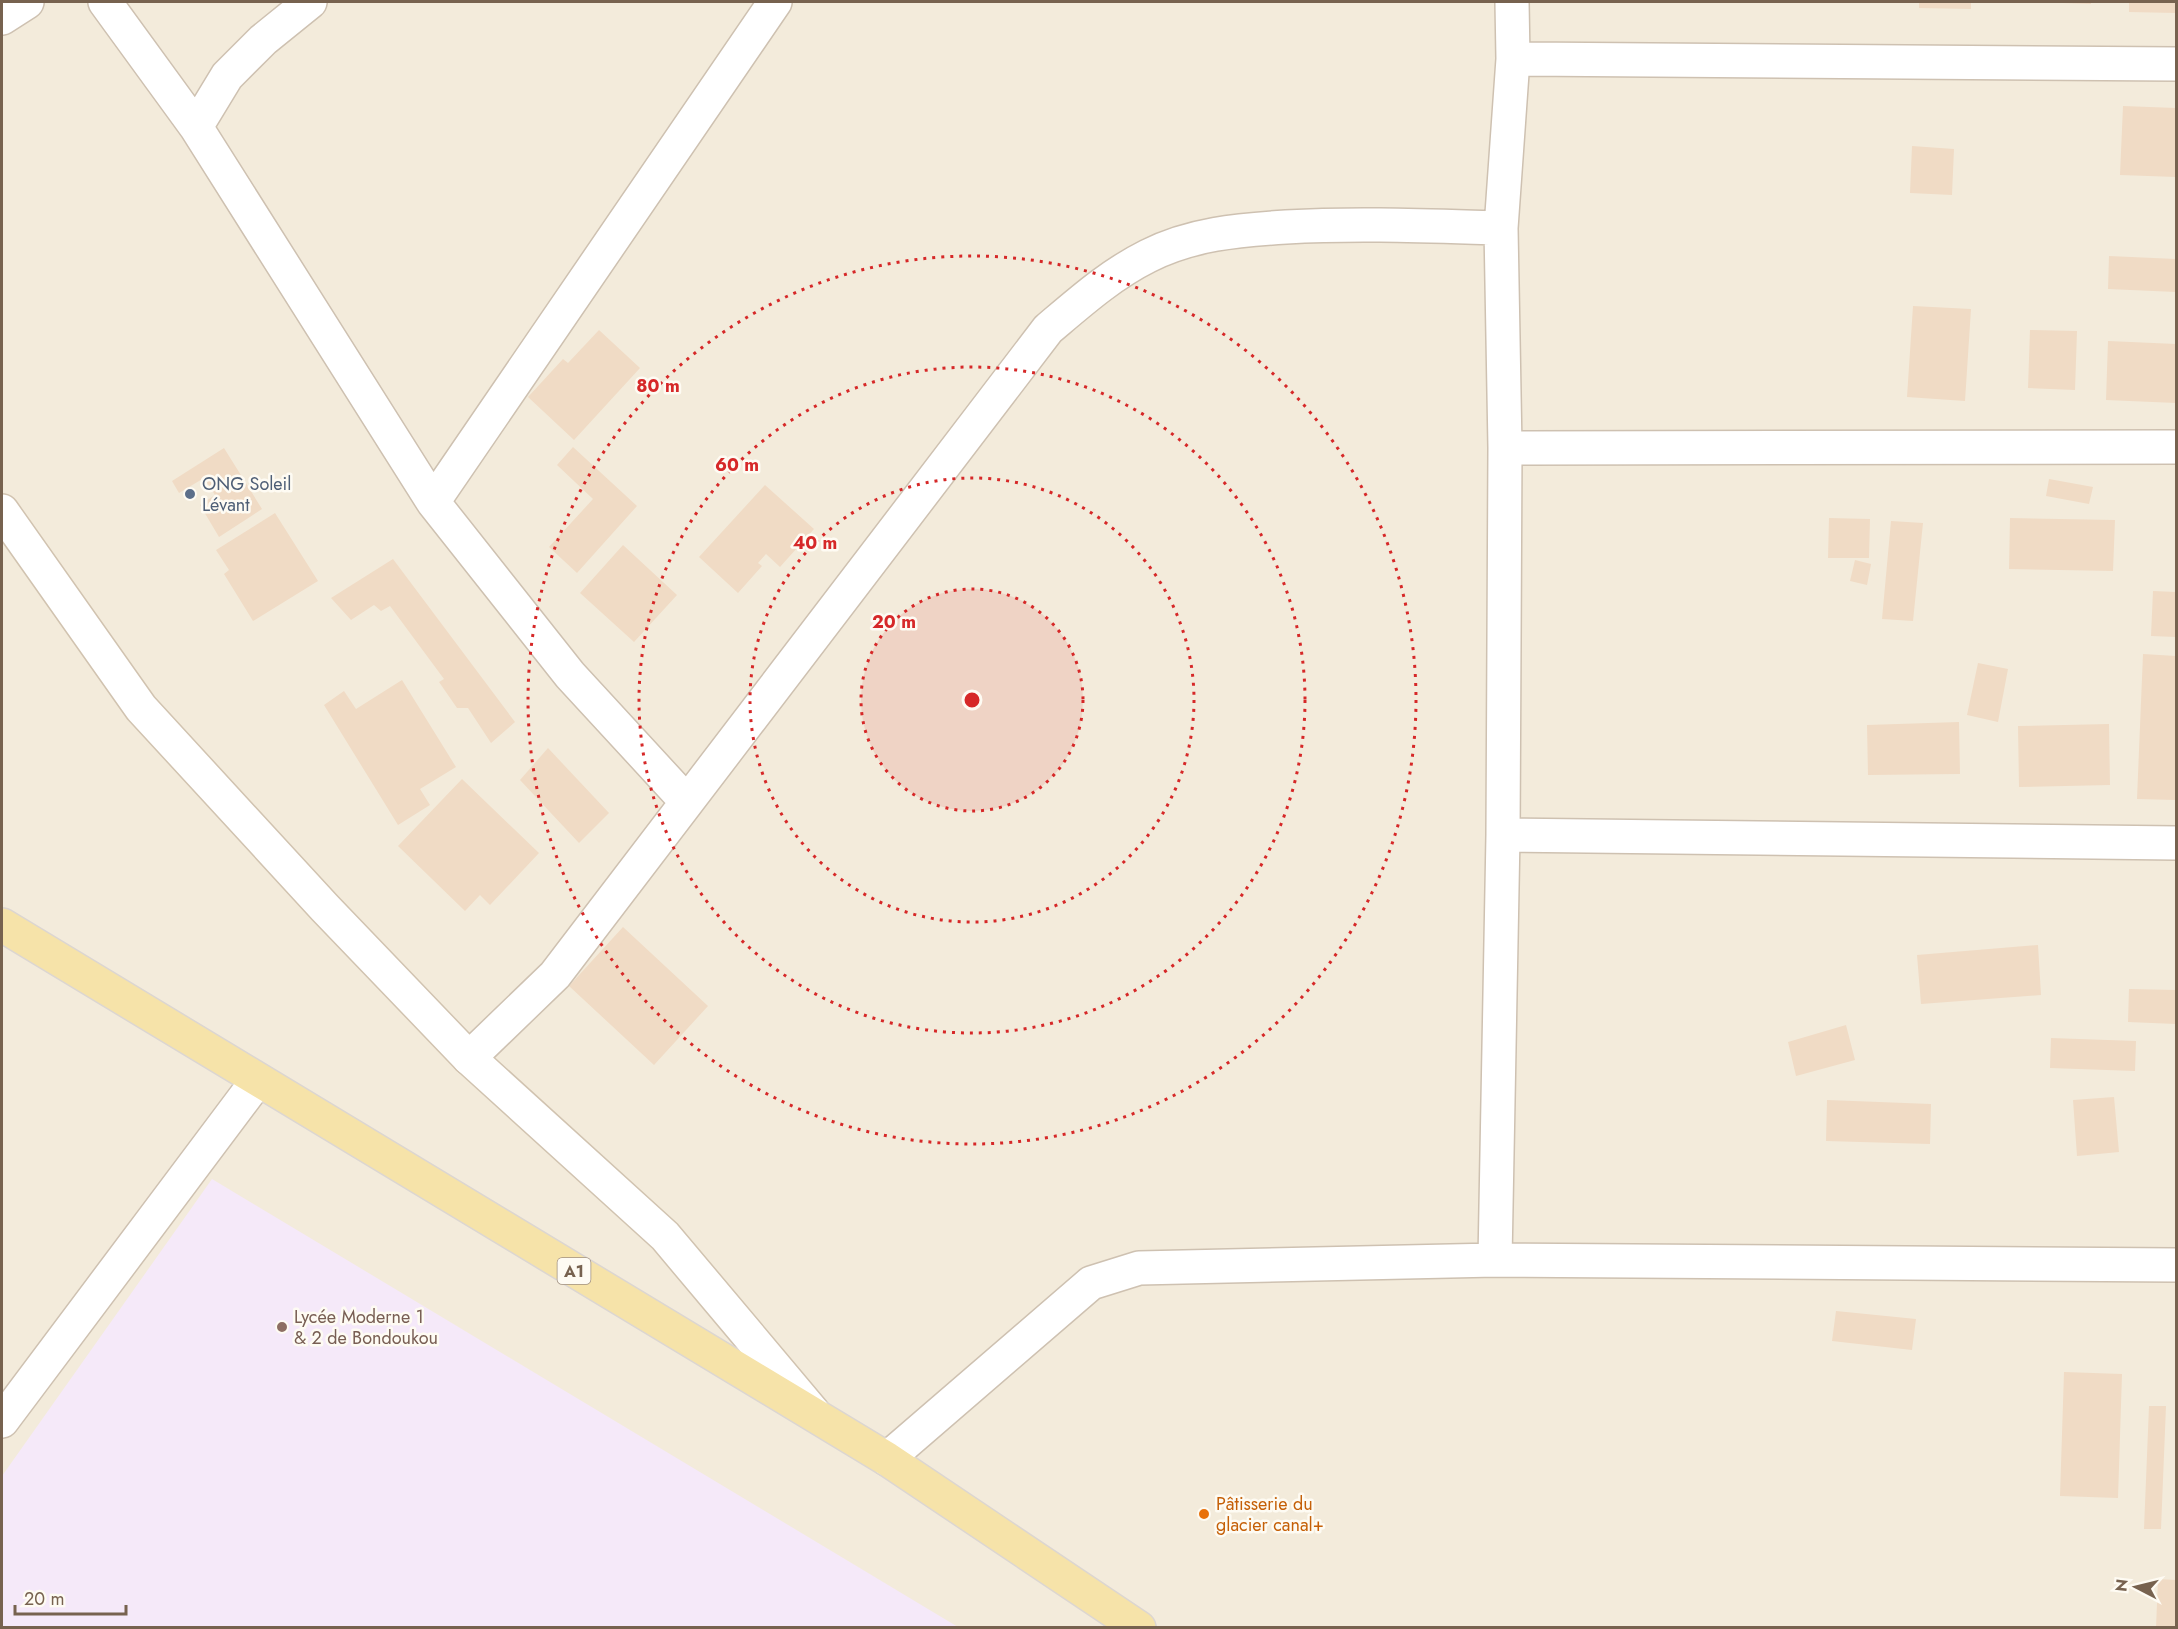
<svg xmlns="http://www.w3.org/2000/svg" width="2178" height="1629" font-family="Jost,sans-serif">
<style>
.residential{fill:#f3ebdb}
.education{fill:#f5e9f9}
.building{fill:#f0dbc5}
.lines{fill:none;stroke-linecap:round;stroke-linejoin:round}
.street-casing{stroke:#cec1b1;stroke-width:36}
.secondary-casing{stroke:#d1c3b0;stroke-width:36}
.primary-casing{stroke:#dcd6d1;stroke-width:36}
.street{stroke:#fff;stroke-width:33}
.secondary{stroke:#fff;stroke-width:33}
.primary{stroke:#f6e3a9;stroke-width:33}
.ring{fill:none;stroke:#d62828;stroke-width:3;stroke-dasharray:3 6}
.service-dot{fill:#5c6f8a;stroke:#fefbf3;stroke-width:2}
.education-dot{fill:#8d6e63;stroke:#fefbf3;stroke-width:2}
.food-dot{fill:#e8710a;stroke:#fefbf3;stroke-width:2}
.labels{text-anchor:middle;stroke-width:5;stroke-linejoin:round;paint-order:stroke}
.shield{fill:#fefbf3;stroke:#a09080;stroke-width:1.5}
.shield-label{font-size:16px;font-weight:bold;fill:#77624f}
.service-label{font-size:18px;fill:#4e5e75;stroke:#fefbf3;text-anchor:start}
.education-label{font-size:18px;fill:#785e54;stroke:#fefbf3;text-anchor:start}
.food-label{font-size:18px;fill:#c56008;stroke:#fefbf3;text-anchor:start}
.centre{fill:#d62828;stroke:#fefbf3;stroke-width:3}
.ring-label{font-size:18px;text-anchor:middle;font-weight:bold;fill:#d62828;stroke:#fefbf3;stroke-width:5;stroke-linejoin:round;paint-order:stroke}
</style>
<rect width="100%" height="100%" fill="#fcf8ec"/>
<path class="residential" d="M2,2h2174v1625h-2174z"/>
<path class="education" d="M212,1179l746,448h-956v-151z"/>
<path class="building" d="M1919,2h52v7l-52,-1z
M2063,2h28v2l-28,-1z
M2129,2h47v11l-47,-1z
M2123,106l53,2v69l-56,-2z
M1912,146l42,3 -2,46 -42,-2z
M2109,256l67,3v33l-68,-3z
M1913,306l58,3 -6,92 -58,-4z
M599,330l41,38 -66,72 -46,-43 35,-38 5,4z
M2030,330l47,1 -2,59 -47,-2z
M2108,341l68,3v59l-70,-3z
M573,447l64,59 -60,67 -28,-26 44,-48 -36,-34z
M224,448l38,61 -43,28 -19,-32 15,-10 -11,-17 -25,15 -7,-12z
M2049,479l44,8 -4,17 -43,-8z
M765,485l49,44 -34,38 -14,-13 -8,9 4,3 -24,27 -39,-36z
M275,513l43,68 -65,40 -29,-47 5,-4 -13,-20z
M1829,518l41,1 -1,39h-41z
M2010,518l105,2 -2,51 -104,-2z
M1891,521l32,2 -10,98 -31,-2z
M623,545l54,50 -43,47 -54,-49z
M393,559l122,163 -24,21 -23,-35h-11l-18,-26 5,-3 -54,-73 -9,5 -7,-6 -23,15 -20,-22z
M1855,560l16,4 -4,21 -17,-4z
M2153,591l23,1v45l-25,-1z
M2143,654l33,2v144l-39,-1z
M1978,663l30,6 -10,53 -31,-7z
M402,680l54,87 -36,22 10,16 -32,20 -74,-120 20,-14 12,18z
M1959,722l1,52 -92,1 -1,-50z
M2109,724l1,61 -91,2 -1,-61z
M548,748l61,65 -30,30 -59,-63z
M462,779l77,74 -49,52 -10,-10 -15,16 -67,-65z
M623,927l85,79 -54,59 -85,-79z
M2038,945l3,50 -120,9 -4,-49z
M2129,989l47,1v34l-48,-2z
M1846,1025l9,35 -59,16 -8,-34z
M2051,1038l85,3 -1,30 -85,-3z
M2114,1097l5,55 -42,4 -4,-56z
M1827,1100l104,4 -1,40 -104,-3z
M1836,1311l80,8 -4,31 -80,-9z
M2064,1372l58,2 -4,124 -58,-2z
M2149,1406h17l-5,123h-17z
M2158,1579l18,1v48h-20z"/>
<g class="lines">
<defs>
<path id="street" d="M105,2l91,125 31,-51 36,-36 47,-38
M2,18l25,-16
M1513,59l663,5
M196,127l237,375 137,173 117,127
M1505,448l671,-1
M433,502l342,-500
M1503,835l673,8
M469,1058l86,-83 493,-646c32,-27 62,-54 100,-73 43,-22 90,-26 138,-29 72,-4 143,-1 215,1
M1495,1260l8,-425 2,-387 -4,-220 12,-169 -1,-57
M2,1421l255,-340
M887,1459l204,-176 48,-15 356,-8 681,5"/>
<path id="secondary" d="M2,511l139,197 184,200 144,150 196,178 148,176"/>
<path id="primary" d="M2,925l885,534 252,169"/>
</defs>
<use href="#street" class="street-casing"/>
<use href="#secondary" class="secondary-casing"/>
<use href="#primary" class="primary-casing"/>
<use href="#street" class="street"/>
<use href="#secondary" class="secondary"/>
<use href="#primary" class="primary"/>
</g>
<circle cx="972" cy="700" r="111" fill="#d62828" fill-opacity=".12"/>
<g class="ring">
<circle cx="972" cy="700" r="111"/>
<circle cx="972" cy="700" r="222"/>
<circle cx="972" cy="700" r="333"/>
<circle cx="972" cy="700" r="444"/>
</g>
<circle class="service-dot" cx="190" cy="494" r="6"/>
<circle class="education-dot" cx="282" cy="1327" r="6"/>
<circle class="food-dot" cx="1204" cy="1514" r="6"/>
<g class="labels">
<rect class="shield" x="557.5" y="1258" width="33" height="26" rx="4.5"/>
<g class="shield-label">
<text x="574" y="1277">A1</text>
</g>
<g class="service-label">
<text x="202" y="490">ONG Soleil<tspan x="202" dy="21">Lévant</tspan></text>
</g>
<g class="education-label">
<text x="294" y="1323">Lycée Moderne 1<tspan x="294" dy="21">&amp; 2 de Bondoukou</tspan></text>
</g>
<g class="food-label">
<text x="1216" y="1510">Pâtisserie du<tspan x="1216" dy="21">glacier canal+</tspan></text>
</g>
</g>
<circle cx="972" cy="700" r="9" class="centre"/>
<g class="ring-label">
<text x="658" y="392">80 m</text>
<text x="737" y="471">60 m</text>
<text x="815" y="549">40 m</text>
<text x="894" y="628">20 m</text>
</g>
<rect width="2178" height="1629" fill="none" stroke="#77624f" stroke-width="6"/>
<g transform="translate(2136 1587) rotate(277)" stroke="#fefbf3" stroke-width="4.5" paint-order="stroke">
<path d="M0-4.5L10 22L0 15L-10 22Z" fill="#77624f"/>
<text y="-9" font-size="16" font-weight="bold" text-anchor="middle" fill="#77624f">N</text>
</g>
<path d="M15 1605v9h111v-9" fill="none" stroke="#77624f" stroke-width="3"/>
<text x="24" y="1605" font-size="18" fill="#77624f" stroke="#fefbf3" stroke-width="4.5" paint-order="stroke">20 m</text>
</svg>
